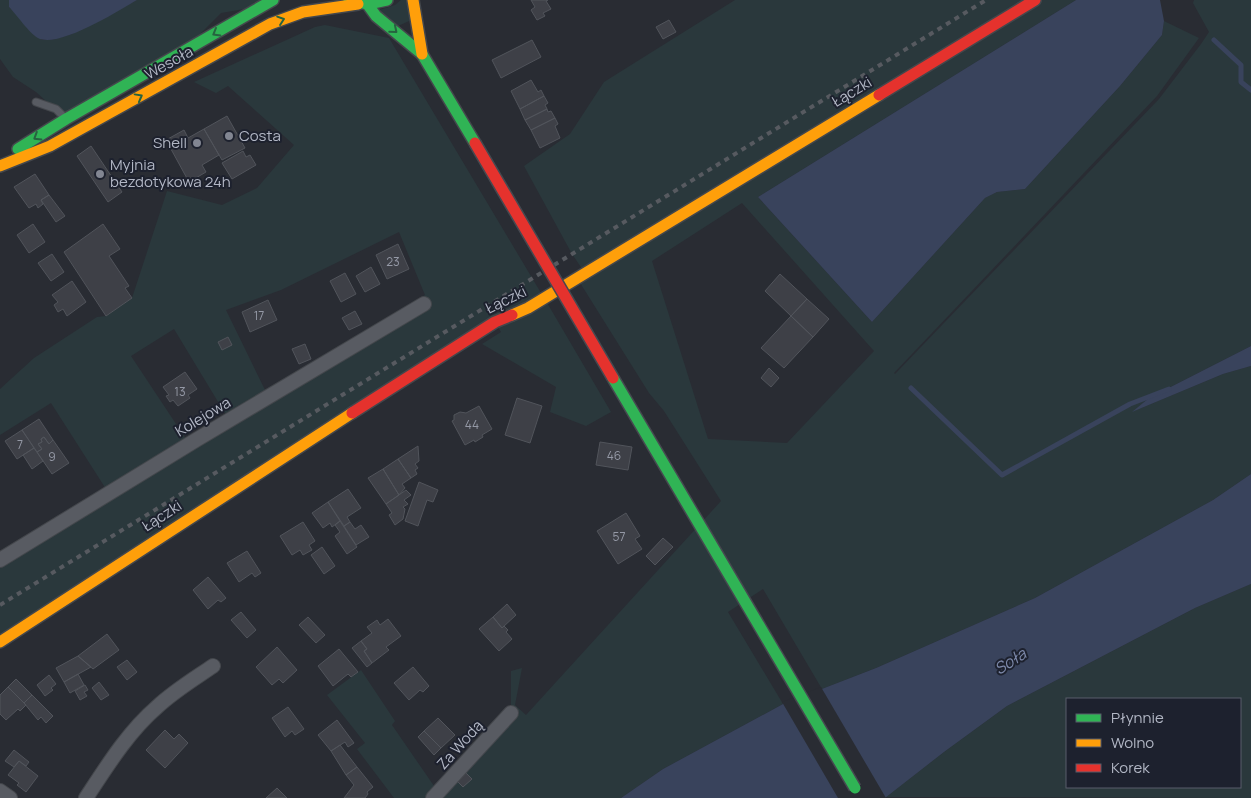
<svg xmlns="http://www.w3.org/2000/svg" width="1251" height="798" font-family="Manrope,sans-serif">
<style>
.green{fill:#2a383c;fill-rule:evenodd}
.water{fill:#39435c}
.pier{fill:#292c33}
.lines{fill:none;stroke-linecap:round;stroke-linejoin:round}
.stream{stroke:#39435c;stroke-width:5}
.building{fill:#3e4047;stroke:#51545b}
.lane-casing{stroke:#44474c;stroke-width:9}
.street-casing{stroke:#44474c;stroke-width:16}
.fast-casing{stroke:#44474c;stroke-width:14}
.slow-casing{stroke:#44474c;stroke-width:14}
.jam-casing{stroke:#44474c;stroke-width:14}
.lane{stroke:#585b62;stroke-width:7}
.street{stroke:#585b62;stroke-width:14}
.fast{stroke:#30b455;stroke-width:11}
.slow{stroke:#ff9f0a;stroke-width:11}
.jam{stroke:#e5322d;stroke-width:11}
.rail{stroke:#575a60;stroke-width:4;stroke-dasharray:5 5;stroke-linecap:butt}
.fast-bridge-casing{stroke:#464950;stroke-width:14;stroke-linecap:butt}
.jam-bridge-casing{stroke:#464950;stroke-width:14;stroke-linecap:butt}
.fast-bridge{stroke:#30b455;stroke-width:11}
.jam-bridge{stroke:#e5322d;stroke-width:11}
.oneway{stroke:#266340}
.poi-dot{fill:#828692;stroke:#1d212e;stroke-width:2}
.labels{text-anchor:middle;stroke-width:4;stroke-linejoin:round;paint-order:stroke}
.number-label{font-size:12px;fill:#9599a6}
.street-label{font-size:15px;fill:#b2b7c5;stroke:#1d212e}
.poi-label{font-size:15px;fill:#b2b7c5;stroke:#1d212e;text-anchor:start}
.water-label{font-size:16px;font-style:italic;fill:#7d89aa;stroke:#1d212e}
</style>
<rect width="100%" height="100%" fill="#292c33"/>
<path class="green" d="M0,0h9v7l33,33h10l20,-6 65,-34h135l-5,5 -46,8 -41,41 -114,65 -30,-27 -23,-15 -13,-18z
M401,0h10l-2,21 -11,5 -19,-16 16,-5z
M735,0h341l-318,197 114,125 113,-124 12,-6 28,-3 95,-103 42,-51 2,-14 35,17 -42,58 -263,277 1,1 264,-275 42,-55 8,-12 -16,-29 1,-3h57v346l-102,52 -15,13 89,-37 28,-8v108l-38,26 -178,98 -159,70 -54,21 -59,-100 -35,23 55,92 -120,65 -42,29h-227l-37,-49 8,-6 -38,-48 34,-25 34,51 -3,4 42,61 77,-73v-42l11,-3 -7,37 11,10 195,-214 -57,-90 -15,-18 -72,-115 8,-5 -13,-19 -48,-88 46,-32 34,-52zM742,203l132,148 -87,92 -79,-4 -56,-178z
M325,25l64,13 155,260 -544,344v-88l106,-65 -55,-86 -51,32v-46l34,-31 63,-41 9,-1 26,-18 35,-107 55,14 35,-17 37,-43 -66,-59 -12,7 -22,-11 121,-55zM399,232l26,63 -160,95 -39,-80 55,-20zM174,329l52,86 -40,24 -55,-83z
M546,301l65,111 -25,14 -36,-14 6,-25 -74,-43 19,-12 -3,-5z
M1251,584v214l-365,-1 58,-45 63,-46 188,-98zM1067,699h173v88h-173z"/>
<path class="water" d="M9,0h128c-19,11 -79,49 -99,38 -9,-5 -21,-23 -29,-31z
M1076,0h84l4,21 -2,14 -42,51 -95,103 -28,3 -12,6 -113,124 -114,-125z
M1251,346v20l-28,8 -91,38 17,-14z
M1251,474v110l-56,24 -188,98 -63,46 -59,46h-264l42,-29 120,-65 93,-36 159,-70 178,-98z"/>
<path class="pier" d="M821,687l65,111h-48l-56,-96z"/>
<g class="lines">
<path class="stream" d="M1214,40l27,25v17l10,8
M911,388l91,87 128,-71 39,-15"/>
</g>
<path class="building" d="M531,0h17l-2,1 5,8 -8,4 2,3 -8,4 -6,-10 4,-3z
M669,20l7,12 -13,7 -7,-12z
M532,40l9,17 -40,21 -9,-18z
M531,80l7,12 3,-2 3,6 -24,13 -9,-18z
M544,96l4,7 -3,2 2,4 -22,11 -5,-11z
M547,109l1,3 3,-1 4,7 -24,12 -6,-10z
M227,116l18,32 -23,12 -18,-31z
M555,118l3,6 -3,2 5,12 -20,10 -9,-18z
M204,129l15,26 -17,10 4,7 -17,10 -23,-42 18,-10 4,8z
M91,146l31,46 -14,10 -31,-46z
M243,151l3,6 4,-2 6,10 -24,14 -10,-16z
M35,174l14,21 -8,5 2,4 -5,4 -2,-4 -7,4 -15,-21z
M49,195l16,21 -9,6 -15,-22z
M33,224l12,18 -16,11 -12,-18z
M103,224l17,25 -11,7 20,30 -4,2 7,10 -26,18 -42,-64z
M398,244l11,25 -22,10 -11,-24z
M52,254l12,18 -13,9 -13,-18z
M371,267l9,17 -15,8 -9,-16z
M345,273l11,21 -15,8 -11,-21z
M780,274l27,25 -16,17 -26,-25z
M72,281l14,21 -19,14 -4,-7 -5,3 -4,-7 4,-3 -6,-7z
M807,299l22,20 -16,18 -22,-21z
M268,300l9,20 -27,12 -8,-20z
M355,311l7,13 -13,6 -7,-12z
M791,316l22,21 -29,31 -23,-20z
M228,337l4,8 -10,5 -4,-8z
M305,344l6,15 -12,5 -7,-15z
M769,368l10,10 -8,9 -10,-9z
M185,372l12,17 -9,6 2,3 -12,8 -5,-6 -3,2 -4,-6 3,-1 -6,-8z
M517,398l25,8 -12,37 -25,-8z
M479,406l13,23 -10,6 1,2 -8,5 -1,-2 -9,5 -13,-24 2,-1v-5l6,-3 6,1z
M39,419l14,21 -4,4 -5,-7 -3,2 1,3 -4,2 4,5 -5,3 -15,-22z
M22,430l12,18 -17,11 -12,-18z
M44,437l5,7 4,-4 16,23 -17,11 -15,-22 5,-3 -4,-5 4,-2 -1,-3z
M600,442l32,5 -4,23 -32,-5z
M418,446l1,15 -4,3 3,4 -3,2 2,4 -6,4 -13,-19z
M34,448l9,13 -11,8 -9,-14z
M398,459l13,19 -9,6 3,4 -6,7 -16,-26z
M383,469l16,26 -13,9 -18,-26z
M419,482l19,8 -5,12 -6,-2 -9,26 -13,-5z
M348,489l13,19 -14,9 3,5 -6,4 -16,-24z
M406,490l5,5 -7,5 4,4 -5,3 2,2 -2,10 -8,6 -6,-10 3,-2 -6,-9z
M328,502l12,19 -8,6 -2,-4 -7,5 -11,-15z
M626,513l14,23 -5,3 7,10 -24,15 -21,-33z
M340,521l17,26 -10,7 -12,-18 5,-4 -5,-7z
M303,522l12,19 -6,4 3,5 -9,5 -3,-5 -8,5 -12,-19z
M350,522l5,7 6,-4 8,12 -13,8 -12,-19z
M663,538l10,9 -18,18 -9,-9z
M322,547l13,19 -11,8 -13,-19z
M247,551l14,22 -6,4 -3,-4 -13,9 -12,-19z
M208,577l18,21 -5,4 -3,-2 -10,9 -15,-19z
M507,604l9,11 -14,13 -9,-11z
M241,612l15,18 -9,8 -16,-18z
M308,617l17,18 -9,8 -17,-18z
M493,617l9,11 2,-2 4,4 -2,2 6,7 -13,12 -20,-22z
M388,619l13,17 -15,11 3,3 -17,13 -8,-12 3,-2 -6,-8 11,-8 -5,-6 10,-7 3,5z
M107,634l12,16 -26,19 -15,-13z
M361,641l6,8 -3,2 8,12 -5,4 -15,-19z
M277,647l20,23 -14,13 -4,-4 -7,6 -16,-18z
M339,649l19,23 -7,5 -3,-3 -15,12 -15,-20z
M78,656l13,11 -27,15 -8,-14z
M127,660l10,12 -10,8 -10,-13z
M413,667l16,19 -6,6 -3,-2 -11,10 -15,-17z
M78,674l6,11 -14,8 -6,-11z
M49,675l7,9 -5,4 2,2 -8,6 -8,-11z
M16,679l16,16 -8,8 -16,-16z
M99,682l10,13 -8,5 -9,-12z
M85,685l3,5 -4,2 3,4 -7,4 -5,-9z
M8,687l18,18 -6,6 -2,-2 -12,11 -6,-6v-19z
M32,695l21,21 -7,7 -5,-6 -3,3 -14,-17z
M288,707l16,22 -9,6 -3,-4 -7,6 -13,-19z
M438,718l17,17 -14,13 -17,-17z
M337,720l17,23 -6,4 -3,-5 -14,9 -13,-16z
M165,730l9,9 5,-5 9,9 -23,25 -19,-18z
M424,731l17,17 -7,7 -16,-18z
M340,745l17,22 -11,8 -15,-24z
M14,750l15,12 -3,4 -7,-5 -5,6 -9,-6z
M19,761l19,15 -12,16 -9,-7 2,-2 -11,-8z
M357,767l16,20 -6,5 1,2 -3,4h-21l10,-13 -8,-10z
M465,772l7,7 -9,8 -7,-7z
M277,788l10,10h-21z"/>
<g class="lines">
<defs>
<path id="lane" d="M36,102l20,7 9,9"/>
<path id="street" d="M0,560l196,-120 228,-136
M0,791l10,7
M86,798c21,-32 42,-66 71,-91 17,-16 37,-28 56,-41
M433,798l78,-85"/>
<path id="fast" d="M349,0l19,4 19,-4
M368,5l8,11 46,38 53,89
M18,149l48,-30 207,-119"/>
<path id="slow" d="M413,0l9,54
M0,166l50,-20 220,-122 33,-12 55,-8
M512,315l16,-7 351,-213
M0,642l352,-229"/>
<path id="jam" d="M879,95l156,-95
M352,413l143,-91 17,-7"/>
</defs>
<use href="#lane" class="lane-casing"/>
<use href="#street" class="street-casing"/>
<use href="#fast" class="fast-casing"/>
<use href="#slow" class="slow-casing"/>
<use href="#jam" class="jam-casing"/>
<use href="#lane" class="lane"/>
<use href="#street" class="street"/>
<use href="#fast" class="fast"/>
<use href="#slow" class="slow"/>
<use href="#jam" class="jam"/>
<path class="rail" d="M0,605l986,-605"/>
<defs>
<path id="fast-bridge" d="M613,378l242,410"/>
<path id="jam-bridge" d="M475,143l138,235"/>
</defs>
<use href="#fast-bridge" class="fast-bridge-casing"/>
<use href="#jam-bridge" class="jam-bridge-casing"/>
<use href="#fast-bridge" class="fast-bridge"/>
<use href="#jam-bridge" class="jam-bridge"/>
</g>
<defs><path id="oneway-chevron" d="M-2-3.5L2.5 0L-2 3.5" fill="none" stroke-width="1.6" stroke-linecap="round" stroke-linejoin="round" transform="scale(1.25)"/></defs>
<g class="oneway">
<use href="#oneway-chevron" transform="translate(281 20) rotate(-19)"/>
<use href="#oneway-chevron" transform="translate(394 30) rotate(40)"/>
<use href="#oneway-chevron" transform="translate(216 33) rotate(150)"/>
<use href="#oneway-chevron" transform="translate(139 97) rotate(-29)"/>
<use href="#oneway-chevron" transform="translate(37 137) rotate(148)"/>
</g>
<g class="poi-dot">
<circle cx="229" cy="136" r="5"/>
<circle cx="197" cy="143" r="5"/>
<circle cx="100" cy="174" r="5"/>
</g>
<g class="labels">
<g class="number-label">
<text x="393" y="266">23</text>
<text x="259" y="320">17</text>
<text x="180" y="396">13</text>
<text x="472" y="429">44</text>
<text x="20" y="449">7</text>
<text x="614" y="460">46</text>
<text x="52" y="461">9</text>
<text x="619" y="541">57</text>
</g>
<g class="street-label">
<text transform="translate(169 63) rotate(-29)" y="5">Wesoła</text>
<text transform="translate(852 92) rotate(-31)" y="5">Łączki</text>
<text transform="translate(506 300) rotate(-26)" y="5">Łączki</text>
<text transform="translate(203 417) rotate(-31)" y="5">Kolejowa</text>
<text transform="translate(162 516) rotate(-33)" y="5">Łączki</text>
<text transform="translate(460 745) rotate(-48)" y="5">Za Wodą</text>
</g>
<g class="poi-label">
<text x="239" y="141">Costa</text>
<text x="187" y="148" text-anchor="end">Shell</text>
<text x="110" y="170">Myjnia<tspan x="110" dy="17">bezdotykowa 24h</tspan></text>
</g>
<g class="water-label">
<text transform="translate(1010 661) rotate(-33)" y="6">Soła</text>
</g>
</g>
<rect x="1066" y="698" width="175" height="90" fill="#1d212e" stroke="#595d6a"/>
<rect x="1076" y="714" width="25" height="8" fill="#30b455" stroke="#595d6a"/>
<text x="1111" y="723" font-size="15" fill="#b2b7c5">Płynnie</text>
<rect x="1076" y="739" width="25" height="8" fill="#ff9f0a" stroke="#595d6a"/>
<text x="1111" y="748" font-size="15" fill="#b2b7c5">Wolno</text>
<rect x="1076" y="764" width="25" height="8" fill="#e5322d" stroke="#595d6a"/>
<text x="1111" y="773" font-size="15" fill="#b2b7c5">Korek</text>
</svg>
